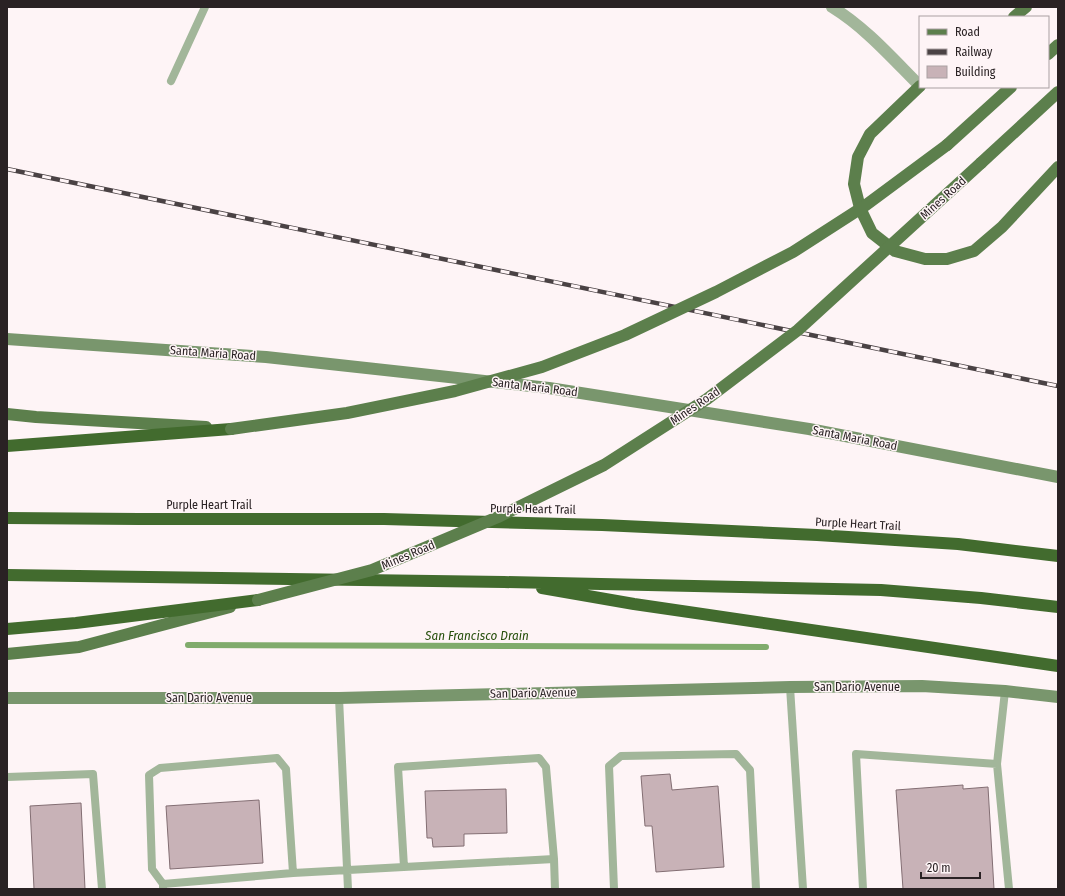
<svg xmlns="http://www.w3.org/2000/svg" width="1065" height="896" font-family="'Fira Sans Condensed',sans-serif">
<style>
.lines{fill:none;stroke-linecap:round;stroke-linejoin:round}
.stream{stroke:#80ab6c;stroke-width:6}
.building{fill:#c8b2b7;stroke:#836e73}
.lane{stroke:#a2b69a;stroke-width:8}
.street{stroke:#a2b69a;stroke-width:12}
.secondary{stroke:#79966d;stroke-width:12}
.primary{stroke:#5c7f4c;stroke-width:12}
.highway{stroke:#426b2e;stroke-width:12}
.rail-casing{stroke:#4a4244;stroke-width:4.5}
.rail{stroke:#fef4f6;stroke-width:3;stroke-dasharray:9;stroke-linecap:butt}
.primary-bridge{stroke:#5c7f4c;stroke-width:12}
.labels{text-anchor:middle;stroke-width:3;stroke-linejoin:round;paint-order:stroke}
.street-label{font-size:12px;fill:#2a2224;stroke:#fef4f6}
.water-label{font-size:13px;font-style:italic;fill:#264f0c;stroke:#fef4f6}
</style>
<rect width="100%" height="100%" fill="#fef4f6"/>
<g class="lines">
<path class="stream" d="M188,645l578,2"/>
</g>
<path class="building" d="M670,774l2,16 46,-4 6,81 -68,5 -4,-46h-7l-4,-50z
M963,785v4l25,-2 6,102h-91l-7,-99z
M506,789l1,44 -43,1v12l-31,1 -1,-9h-5l-2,-47z
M259,800l4,63 -93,6 -4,-63z
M81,803l4,86h-51l-4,-83z"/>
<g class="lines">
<path class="lane" d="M171,81l34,-74
M790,687l13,202
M339,698l9,191
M997,764l12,125
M7,777l86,-3 9,115
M404,867l-6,-100 141,-9 7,9 8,92
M293,873l261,-14 1,30
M163,884l130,-11 -7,-104 -9,-11 -117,10 -11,7 3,94 11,15v5
M614,889l-5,-123 12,-10 115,-2 14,16 6,119
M863,889l-7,-135 141,10 8,-73"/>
<path class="street" d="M832,7c34,21 60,51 88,79"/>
<path class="secondary" d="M7,339l259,18 283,31 260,41 249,48
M7,698h332l451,-11 132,-1 83,5 53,6"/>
<path class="primary" d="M1014,17l12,-10
M1048,54l10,-9
M920,86l-50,48 -12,23 -4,27 6,24 12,25 23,18 30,8h22l27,-8 28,-24 56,-60
M947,145l64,-58
M981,163l77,-71
M7,414l29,3 170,10
M7,654l72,-7 151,-40"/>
<path class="highway" d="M7,446l224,-17
M7,518l132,1h245l218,6 215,10 141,9 100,12
M7,575l497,7 377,8 100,8 77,9
M542,588l92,16 424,62
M7,629l69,-6 182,-23"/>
<defs>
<path id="rail" d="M7,169l1051,217"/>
</defs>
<use href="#rail" class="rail-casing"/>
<use href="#rail" class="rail"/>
<path class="primary-bridge" d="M231,429l116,-16 108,-22 87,-24 83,-32 91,-43 77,-40 73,-47 81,-60
M258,600l114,-30 126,-53 106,-52 103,-66 91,-69 183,-167"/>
</g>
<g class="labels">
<g class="street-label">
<text transform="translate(943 198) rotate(-42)" y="4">Mines Road</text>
<text transform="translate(213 353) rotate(4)" y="4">Santa Maria Road</text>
<text transform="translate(535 387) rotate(7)" y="4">Santa Maria Road</text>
<text transform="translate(695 406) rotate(-34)" y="4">Mines Road</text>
<text transform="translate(855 438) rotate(11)" y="4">Santa Maria Road</text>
<text x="209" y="509">Purple Heart Trail</text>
<text transform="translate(533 509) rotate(1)" y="4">Purple Heart Trail</text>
<text transform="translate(858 524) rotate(3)" y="4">Purple Heart Trail</text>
<text transform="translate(408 555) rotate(-23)" y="4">Mines Road</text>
<text x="857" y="691">San Dario Avenue</text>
<text transform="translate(533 693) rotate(-1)" y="4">San Dario Avenue</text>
<text x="209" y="702">San Dario Avenue</text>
</g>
<g class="water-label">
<text x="477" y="640">San Francisco Drain</text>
</g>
</g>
<rect width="1065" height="896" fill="none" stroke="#2a2224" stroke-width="16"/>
<rect x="919" y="16" width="130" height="72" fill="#fef4f6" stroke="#a9a0a2"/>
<rect x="927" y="29" width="20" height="6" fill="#5c7f4c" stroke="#a9a0a2"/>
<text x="955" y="36" font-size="12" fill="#2a2224">Road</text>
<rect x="927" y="49" width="20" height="6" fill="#4a4244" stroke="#a9a0a2"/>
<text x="955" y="56" font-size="12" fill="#2a2224">Railway</text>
<rect x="927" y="66" width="20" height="12" fill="#c8b2b7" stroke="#a9a0a2"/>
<text x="955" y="76" font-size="12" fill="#2a2224">Building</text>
<path d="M921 872v6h59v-6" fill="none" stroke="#2a2224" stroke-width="2"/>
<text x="927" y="872" font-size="12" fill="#2a2224" stroke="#fef4f6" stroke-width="3" paint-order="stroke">20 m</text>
</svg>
